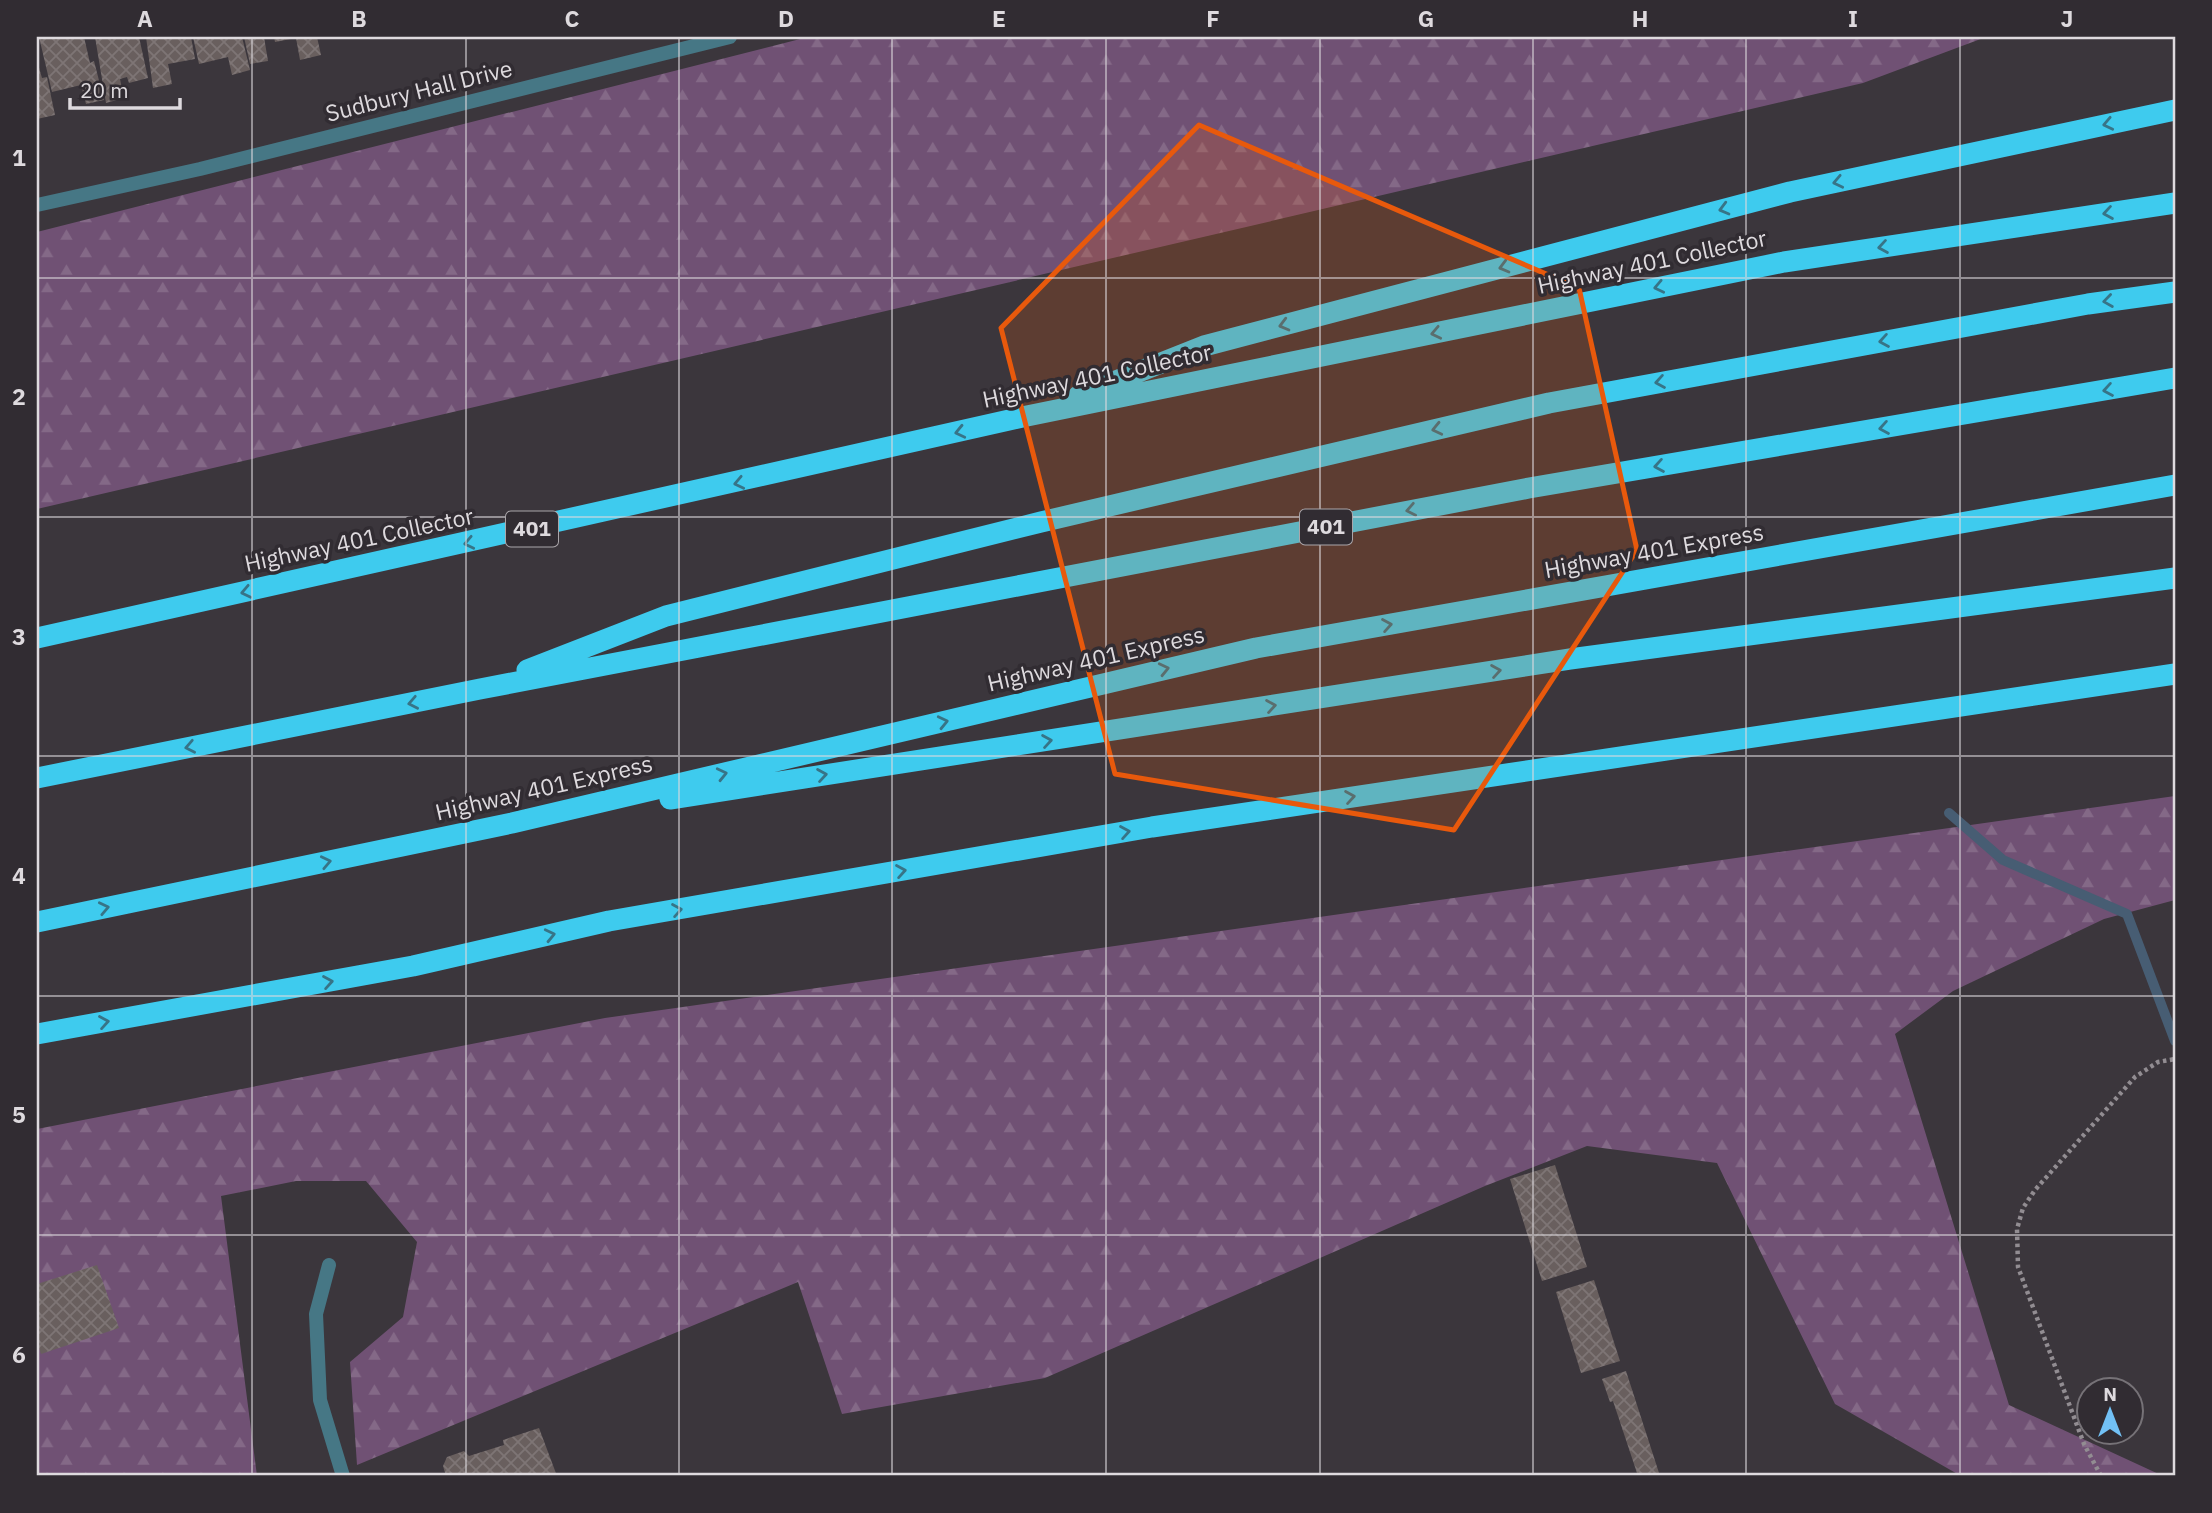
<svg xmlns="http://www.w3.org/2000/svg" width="2212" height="1513" font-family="'IBM Plex Sans',sans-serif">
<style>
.forest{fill:url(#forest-firs)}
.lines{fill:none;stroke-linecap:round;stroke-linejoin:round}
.stream{stroke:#475d73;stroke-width:10}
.building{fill:url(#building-cross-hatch)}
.path{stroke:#928d92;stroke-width:4.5;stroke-dasharray:3.5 3.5;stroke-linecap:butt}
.street{stroke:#467785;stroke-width:14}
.highway{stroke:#3ecbee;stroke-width:21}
.oneway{stroke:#377487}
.marked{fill:#e8590c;fill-opacity:0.2;stroke:#e8590c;stroke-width:5;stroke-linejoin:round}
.grid{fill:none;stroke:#dedade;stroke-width:2;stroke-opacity:0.55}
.labels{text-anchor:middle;stroke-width:7;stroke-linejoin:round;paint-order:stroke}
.shield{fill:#312c32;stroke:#aaa6aa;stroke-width:2}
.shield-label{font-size:21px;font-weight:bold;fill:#dedade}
.street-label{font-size:23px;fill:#dedade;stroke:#312c32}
.neatline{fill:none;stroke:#dedade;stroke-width:2.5}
.grid-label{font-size:23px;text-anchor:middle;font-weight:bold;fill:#dedade}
</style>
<defs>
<pattern id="forest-firs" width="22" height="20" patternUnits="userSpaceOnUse" patternTransform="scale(1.75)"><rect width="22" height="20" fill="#705174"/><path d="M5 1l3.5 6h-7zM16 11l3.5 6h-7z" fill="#846987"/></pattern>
<pattern id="building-cross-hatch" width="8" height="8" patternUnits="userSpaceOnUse" patternTransform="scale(1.75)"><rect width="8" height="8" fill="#695f5e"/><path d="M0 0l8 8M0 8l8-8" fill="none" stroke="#7e7575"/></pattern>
</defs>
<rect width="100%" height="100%" fill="#3b363c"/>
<path class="forest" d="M808,37h1178l-123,46 -1826,426v-277z
M2175,796v104l-71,19 -151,72 -58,43 114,371 154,71h-202l-126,-72 -118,-241 -130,-17 -102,40 -440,192 -203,36 -44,-132 -441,183 -7,-103 53,-45 14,-75 -51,-61h-70l-75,15 36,280h-220v-347l568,-111z"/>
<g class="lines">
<path class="stream" d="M1949,813l54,47 124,54 48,127"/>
</g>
<path class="building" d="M39,37h45l6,26 4,-2 10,39 -18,4 -5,-19 -29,7z
M95,37h44l9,41 -19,5 -2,-6 -7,2 4,19 -18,5z
M146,37h45l4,22 -27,5 4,20 -19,4z
M193,37h49l8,33 -18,5 -4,-18 -29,7z
M244,37h20l4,24 -18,3z
M274,37h43l4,18 -21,5 -4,-22 -21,4z
M37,61l5,17 5,-1 8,38 -18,4z
M1555,1165l32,102 -45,14 -32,-102z
M97,1265l22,63 -78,26 -4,-12v-58z
M1594,1280l26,81 -39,12 -25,-81z
M1626,1371l34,105h-22l-25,-75 -3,1 -8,-23z
M539,1428l18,48h-111l-3,-10 4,-9 17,-6 5,5 35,-11 -1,-5z"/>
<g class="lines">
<path class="path" d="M2101,1476l-17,-32 -66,-177 -1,-38 6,-21 12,-18 100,-113 23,-15 17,-3"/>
<path class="street" d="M37,205l163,-36 530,-132
M329,1265l-13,49 4,86 23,76"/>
<path class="highway" d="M1078,396l126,-50 586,-154 385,-82
M37,638l990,-222 757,-154 391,-59
M527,670l139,-54 375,-94 508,-119 539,-99 87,-12
M37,778l443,-89 1049,-201 646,-110
M670,799l900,-140 605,-81
M37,922l475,-99 744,-175 919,-163
M37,1034l376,-68 196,-45 543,-94 1023,-153"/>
</g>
<defs><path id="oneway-chevron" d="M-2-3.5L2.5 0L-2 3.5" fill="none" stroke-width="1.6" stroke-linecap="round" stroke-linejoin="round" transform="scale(1.75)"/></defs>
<g class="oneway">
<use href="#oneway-chevron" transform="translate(2108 124) rotate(168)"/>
<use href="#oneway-chevron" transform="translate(1838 182) rotate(168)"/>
<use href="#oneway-chevron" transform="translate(1724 209) rotate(165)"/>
<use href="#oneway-chevron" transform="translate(2108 213) rotate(171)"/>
<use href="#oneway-chevron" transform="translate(1883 247) rotate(171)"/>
<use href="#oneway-chevron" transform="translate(1504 267) rotate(165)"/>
<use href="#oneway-chevron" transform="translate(1659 287) rotate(168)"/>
<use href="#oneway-chevron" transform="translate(2108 301) rotate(172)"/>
<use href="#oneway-chevron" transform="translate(1284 325) rotate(165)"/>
<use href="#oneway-chevron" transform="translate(1436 333) rotate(168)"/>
<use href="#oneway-chevron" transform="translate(1884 341) rotate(170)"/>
<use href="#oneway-chevron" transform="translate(1660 382) rotate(170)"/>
<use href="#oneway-chevron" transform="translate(2108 390) rotate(170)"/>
<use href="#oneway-chevron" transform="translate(1884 428) rotate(170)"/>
<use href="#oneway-chevron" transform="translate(1437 429) rotate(167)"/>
<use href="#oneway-chevron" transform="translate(960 432) rotate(167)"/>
<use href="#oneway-chevron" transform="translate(1659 466) rotate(170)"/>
<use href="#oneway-chevron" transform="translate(739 483) rotate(168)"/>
<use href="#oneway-chevron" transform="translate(1411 510) rotate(169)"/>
<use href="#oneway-chevron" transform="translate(469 543) rotate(168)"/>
<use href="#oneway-chevron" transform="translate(246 592) rotate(168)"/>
<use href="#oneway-chevron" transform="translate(1387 625) rotate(-10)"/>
<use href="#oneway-chevron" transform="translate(1164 669) rotate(-13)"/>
<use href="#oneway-chevron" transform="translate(1496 671) rotate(-9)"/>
<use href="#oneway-chevron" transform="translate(413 703) rotate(169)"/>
<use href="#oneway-chevron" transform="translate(1271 706) rotate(-9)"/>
<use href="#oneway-chevron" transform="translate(943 722) rotate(-13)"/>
<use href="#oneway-chevron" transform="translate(1047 741) rotate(-9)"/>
<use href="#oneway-chevron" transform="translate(190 747) rotate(169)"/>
<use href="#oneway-chevron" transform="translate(722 774) rotate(-13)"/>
<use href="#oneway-chevron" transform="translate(822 775) rotate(-9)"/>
<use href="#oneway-chevron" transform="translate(1350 797) rotate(-9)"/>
<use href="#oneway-chevron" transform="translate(1125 832) rotate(-10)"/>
<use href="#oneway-chevron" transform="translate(326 862) rotate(-12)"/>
<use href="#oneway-chevron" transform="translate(901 871) rotate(-10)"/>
<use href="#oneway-chevron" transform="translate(104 908) rotate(-12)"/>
<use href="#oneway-chevron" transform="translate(677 910) rotate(-10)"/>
<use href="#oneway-chevron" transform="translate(550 935) rotate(-13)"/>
<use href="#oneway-chevron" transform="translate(328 982) rotate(-10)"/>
<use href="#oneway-chevron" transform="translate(104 1022) rotate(-10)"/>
</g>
<path class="marked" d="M1199,125l380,163 58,262 -183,280 -339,-56 -114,-446z"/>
<path class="grid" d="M252,37v1439M466,37v1439M679,37v1439M892,37v1439M1106,37v1439M1320,37v1439M1533,37v1439M1746,37v1439M1960,37v1439M37,278h2138M37,517h2138M37,756h2138M37,996h2138M37,1235h2138"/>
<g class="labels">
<g class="shield">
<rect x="1300" y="509.5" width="52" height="35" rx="5"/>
<rect x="506" y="511.5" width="52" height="35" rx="5"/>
</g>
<g class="shield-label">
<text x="1326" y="534">401</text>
<text x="532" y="536">401</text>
</g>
<g class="street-label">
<text transform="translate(419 91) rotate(-14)" y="8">Sudbury Hall Drive</text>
<text transform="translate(1652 262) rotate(-12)" y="8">Highway 401 Collector</text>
<text transform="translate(1097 376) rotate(-12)" y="8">Highway 401 Collector</text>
<text transform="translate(359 540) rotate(-12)" y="8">Highway 401 Collector</text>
<text transform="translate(1654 551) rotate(-10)" y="8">Highway 401 Express</text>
<text transform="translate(1096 659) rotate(-13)" y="8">Highway 401 Express</text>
<text transform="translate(544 788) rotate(-13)" y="8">Highway 401 Express</text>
</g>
</g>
<rect width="2212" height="1513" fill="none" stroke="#312c32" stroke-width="77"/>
<g transform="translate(2110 1411)"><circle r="33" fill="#312c32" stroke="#767277" stroke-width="2"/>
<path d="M0-5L12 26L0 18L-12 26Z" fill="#72c1f5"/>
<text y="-10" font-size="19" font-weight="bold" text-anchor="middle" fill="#dedade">N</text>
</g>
<path d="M70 98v10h110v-10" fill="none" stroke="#dedade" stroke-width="3.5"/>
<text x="80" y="98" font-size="21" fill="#dedade" stroke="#312c32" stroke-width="5" paint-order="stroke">20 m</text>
<rect x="38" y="38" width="2136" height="1436" class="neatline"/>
<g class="grid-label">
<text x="145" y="27">A</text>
<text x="359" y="27">B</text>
<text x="572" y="27">C</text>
<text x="786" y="27">D</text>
<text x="999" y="27">E</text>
<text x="1213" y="27">F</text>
<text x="1426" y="27">G</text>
<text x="1640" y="27">H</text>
<text x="1853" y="27">I</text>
<text x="2067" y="27">J</text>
<text x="19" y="166">1</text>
<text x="19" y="405">2</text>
<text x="19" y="645">3</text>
<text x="19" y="884">4</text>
<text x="19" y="1123">5</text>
<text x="19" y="1363">6</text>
</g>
</svg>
